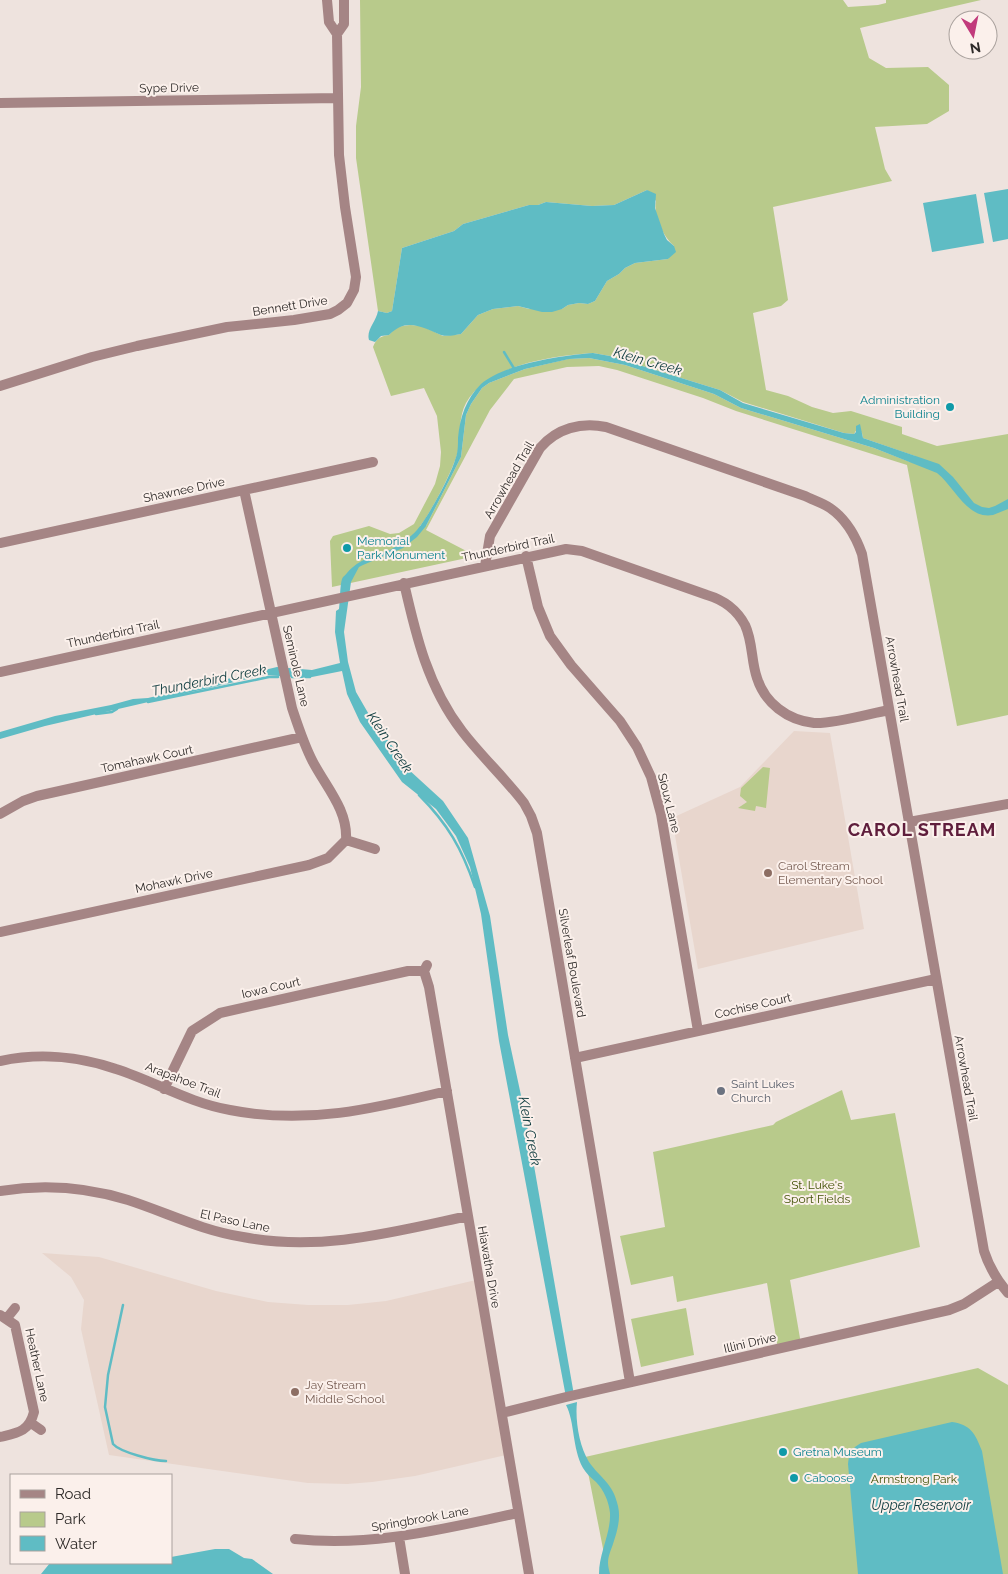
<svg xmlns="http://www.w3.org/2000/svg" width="1008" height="1574" font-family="Raleway,sans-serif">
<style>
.built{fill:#e8d6cd}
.green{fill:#b8ca8b;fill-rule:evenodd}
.water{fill:#5fbcc4}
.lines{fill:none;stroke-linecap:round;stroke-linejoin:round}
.stream{stroke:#5fbcc4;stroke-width:2.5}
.minor{stroke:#a58585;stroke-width:10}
.culture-dot{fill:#0f9aa8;stroke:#fbf0eb;stroke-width:2}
.education-dot{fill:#8d6e63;stroke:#fbf0eb;stroke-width:2}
.worship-dot{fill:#6b7280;stroke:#fbf0eb;stroke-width:2}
.labels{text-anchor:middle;stroke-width:4;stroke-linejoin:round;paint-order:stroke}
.street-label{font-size:12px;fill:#2e2a28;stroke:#fbf0eb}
.culture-label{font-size:12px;fill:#0d838f;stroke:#fbf0eb;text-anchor:start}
.education-label{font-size:12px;fill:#785e54;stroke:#fbf0eb;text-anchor:start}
.worship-label{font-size:12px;fill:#5b616d;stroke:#fbf0eb;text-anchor:start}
.park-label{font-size:12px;fill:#445308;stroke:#fbf0eb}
.water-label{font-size:14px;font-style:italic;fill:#0c3a3d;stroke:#fbf0eb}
.district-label{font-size:18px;font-weight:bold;letter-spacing:1px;fill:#5f1e3c;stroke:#fbf0eb}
</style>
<rect width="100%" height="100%" fill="#eee3de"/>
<path class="built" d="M794,731l36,2 34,196 -166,40 -26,-151 68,-31z
M42,1253l57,4 117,34 52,11 40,3h40l38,-4 90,-21 30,175 -91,21 -43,6 -25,2 -39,-1 -199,-28 -28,-126 3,-29 -13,-23z"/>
<path class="green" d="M360,0h483l5,7 30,-2 8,-2v-3h95l-121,28 9,30 17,10 42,-1 21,18v26l-22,13 -52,3 10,42 7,12 -119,26 15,93 -7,6 -28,7 13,77 22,6 24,11 21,6 18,-2 51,16v7l35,12 71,-12v281l-51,11 -50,-261 -171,-54 -33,-13 -86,-28 -18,-4 -32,1 -53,12 -24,31 -64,120 50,26 -144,31 -2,-46 3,-5 36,-10 21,8 9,-1 15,-9 21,-40 5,-18 1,-14 -4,-36 -13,-28 -33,8 -18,-49c3,-8 7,-11 16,-12l7,-8 14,-2 12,1 21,10 18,-2 17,-19 15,-6 25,-3 11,3h33l6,-4 11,-2 9,1 7,-3 12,-20 12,-7 6,-6 10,-5 33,-4 6,-13c-11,-10 -21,-30 -18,-45l-9,-11 -33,15 -22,1 -46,-4 -8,3h-9l-66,19 -9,7 -52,17 -10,63 -5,2 -9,-2 -22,-153v-32l5,-39zM593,353l17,3 110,34 23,12 101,31 10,1 3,-5 5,4 1,5 52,18 -5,6 -36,-14 -133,-40 -27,-14 -89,-29 -36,-7 -21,1 -43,10 -36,14 -7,5 -11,16 -5,11 -5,42 -35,69h-6c11,-13 34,-58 38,-75 2,-14 1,-36 8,-48 22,-39 87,-47 127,-50z
M763,767l7,1 -4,40 -10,-2 -1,5 -17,-3 9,-6 -7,-6 1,-8z
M842,1090l9,30 44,-7 25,134 -130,33 11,64 -23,5 -11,-66 -90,19 -4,-26 -42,9 -11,-49 45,-9 -12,-75 120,-27 3,-3z
M686,1308l8,47 -53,12 -10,-48z
M978,1368l30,17v189h-400l-23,-117z"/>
<path class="water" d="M1008,189v50l-15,3 -9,-49z
M647,190l9,4 -1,14 9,26 3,6 7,6 2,6 -8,7 -33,4 -10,5 -6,6 -12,7 -12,20 -7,3 -9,-1 -11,2 -6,4 -10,3h-10l-24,-6 -25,3 -15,6 -17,19c-6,1 -14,3 -20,1 -19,-8 -35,-18 -52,0l-8,1 -6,6 -6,-2c-3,-10 7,-18 9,-29l9,2 5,-2 10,-63 52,-17 9,-7 66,-19h9l8,-3 46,4 22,-1z
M976,194l8,49 -52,9 -9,-49z
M593,353l17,3 110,34 23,13 101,30 10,1 2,-2v-6l4,-2 3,14 76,26 14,13 21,26 8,4 7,1 6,-2 13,-7v10c-5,2 -10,4 -15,6 -26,5 -39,-29 -56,-42l-63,-25 -133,-40 -27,-14 -89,-29 -36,-7 -20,1 -44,10 -36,14 -7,5 -11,16 -5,11 -5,42 -35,69 -9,11 -14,11 -40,17 -4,2 -8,15 -7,50 4,30 8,30 15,26 28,37 9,14 35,32 25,37 22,78 18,119 17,79 49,281 -8,2 -67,-356 -18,-127 -11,-47 -14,-31 -20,-27 -34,-27 -42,-60 -13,-28 -5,-23 -35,7 -42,-3 -220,51 -45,13v-7l55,-16 56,-11 22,-6 15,-1 129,-31 35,3 28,-7 -5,-31 1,-21 3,-2c1,-8 1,-24 3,-30 1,-3 4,-4 5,-6 13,-15 26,-16 43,-23 9,-5 20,-12 27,-20 11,-13 33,-53 38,-70 3,-7 3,-14 3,-22 2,-21 8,-39 23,-54 22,-20 83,-29 112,-31z
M577,1402c-2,18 2,44 12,60 12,17 24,21 29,44 3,13 -1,26 -5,38 -2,6 -5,12 -5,19 0,3 1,7 2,11h-11c0,-21 12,-41 11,-61 -1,-11 -6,-23 -14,-31 -5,-4 -10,-9 -13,-14 -11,-20 -8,-46 -17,-63z
M952,1422c19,3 23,11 30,29l21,123h-145l-10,-110c1,-11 4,-16 13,-21z
M215,1549h14l15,9 8,1 21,15h-232l9,-11h121v-6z"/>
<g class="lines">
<path class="stream" d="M504,352l11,18
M292,677h18
M148,702l121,-25h9
M96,714l16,-2 5,-3
M419,795c29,29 43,54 56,92
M123,1305l-15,70 -3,32 8,37c7,8 41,17 53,17"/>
<path class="minor" d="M337,34l7,-10v-24
M0,103l338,-5
M0,386l92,-29 45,-11 90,-19 67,-7 36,-6 8,-4 9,-7 7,-13 2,-13 -11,-70 -6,-52 -2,-121 -8,-12 -2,-22
M244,490l48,218c6,18 12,37 21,54 13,25 35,48 33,78
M0,543l373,-81
M526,556l12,51 12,29 21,29 49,56 17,26 14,30 10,37 37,217
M485,566l5,-30 50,-88c17,-20 41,-26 66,-21l199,69c8,4 18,7 25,12 16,11 26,29 32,46l122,697c5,16 13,29 24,42
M404,583c12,53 24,104 58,148 19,25 43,47 62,72l7,13 6,17 93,549
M0,672l566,-123 16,2 125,44c17,5 30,15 38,30 8,17 6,36 12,53 8,25 30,42 57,45 21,1 54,-9 75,-13
M0,814l23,-13 14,-5 265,-59
M909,822l99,-18
M346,840l29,9
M0,932l309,-67 19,-7 18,-18
M427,965l-3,6 5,16 100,587
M575,1058l361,-79
M0,1061c38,-8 79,-5 116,8 38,12 73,34 114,41 76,15 143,-1 217,-19
M164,1089l28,-58 28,-18 188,-42h16
M0,1191c43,-7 86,-4 128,9 40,13 72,30 115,37 77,15 150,-5 225,-21
M0,1315l15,10 19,87c-5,20 -17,21 -34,25
M7,1318l8,-10
M502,1413l64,-16 383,-87 15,-6 34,-22
M31,1423l10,7
M399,1537l6,37
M295,1539c80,8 146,-10 223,-26"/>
</g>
<g class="culture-dot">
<circle cx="950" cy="407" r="5"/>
<circle cx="347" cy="548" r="5"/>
<circle cx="783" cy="1452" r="5"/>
<circle cx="794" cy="1478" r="5"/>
</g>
<g class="education-dot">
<circle cx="768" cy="873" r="5"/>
<circle cx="295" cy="1392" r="5"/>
</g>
<circle class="worship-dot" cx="721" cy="1091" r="5"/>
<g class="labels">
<g class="street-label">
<text transform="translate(169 88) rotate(-1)" y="4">Sype Drive</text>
<text transform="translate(290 306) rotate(-9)" y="4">Bennett Drive</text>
<text transform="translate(509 480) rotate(-60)" y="4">Arrowhead Trail</text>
<text transform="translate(184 490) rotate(-12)" y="4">Shawnee Drive</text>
<text transform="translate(508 548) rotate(-12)" y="4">Thunderbird Trail</text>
<text transform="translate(113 634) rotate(-12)" y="4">Thunderbird Trail</text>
<text transform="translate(296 666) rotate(77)" y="4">Seminole Lane</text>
<text transform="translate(897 679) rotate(80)" y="4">Arrowhead Trail</text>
<text transform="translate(147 759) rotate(-12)" y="4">Tomahawk Court</text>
<text transform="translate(669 803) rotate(76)" y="4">Sioux Lane</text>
<text transform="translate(174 881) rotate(-12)" y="4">Mohawk Drive</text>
<text transform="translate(572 963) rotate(80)" y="4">Silverleaf Boulevard</text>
<text transform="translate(271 988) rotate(-13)" y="4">Iowa Court</text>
<text transform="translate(753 1006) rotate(-13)" y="4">Cochise Court</text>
<text transform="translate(966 1078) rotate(80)" y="4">Arrowhead Trail</text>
<text transform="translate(183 1080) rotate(21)" y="4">Arapahoe Trail</text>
<text transform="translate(235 1221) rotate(12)" y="4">El Paso Lane</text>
<text transform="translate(489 1267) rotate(80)" y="4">Hiawatha Drive</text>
<text transform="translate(750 1343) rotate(-13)" y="4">Illini Drive</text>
<text transform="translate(37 1365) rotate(78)" y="4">Heather Lane</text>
<text transform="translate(420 1519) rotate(-10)" y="4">Springbrook Lane</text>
</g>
<g class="culture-label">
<text x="940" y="404" text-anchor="end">Administration<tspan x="940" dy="14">Building</tspan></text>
<text x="357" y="545">Memorial<tspan x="357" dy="14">Park Monument</tspan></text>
<text x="793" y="1456">Gretna Museum</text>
<text x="804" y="1482">Caboose</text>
</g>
<g class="education-label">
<text x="778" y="870">Carol Stream<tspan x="778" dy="14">Elementary School</tspan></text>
<text x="305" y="1389">Jay Stream<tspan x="305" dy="14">Middle School</tspan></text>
</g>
<g class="worship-label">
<text x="731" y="1088">Saint Lukes<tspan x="731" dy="14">Church</tspan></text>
</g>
<g class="park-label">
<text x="817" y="1189">St. Luke's<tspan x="817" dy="14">Sport Fields</tspan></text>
<text x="914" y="1483">Armstrong Park</text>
</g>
<g class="water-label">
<text transform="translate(648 361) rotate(16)" y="5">Klein Creek</text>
<text transform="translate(209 680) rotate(-11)" y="5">Thunderbird Creek</text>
<text transform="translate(390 742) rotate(56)" y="5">Klein Creek</text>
<text transform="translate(530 1131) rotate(79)" y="5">Klein Creek</text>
<text x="921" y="1510">Upper Reservoir</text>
</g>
<g class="district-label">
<text x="922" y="836">CAROL STREAM</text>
</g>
</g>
<rect x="10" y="1474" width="162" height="90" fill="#fbf0eb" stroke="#a9a19d"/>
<rect x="20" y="1490" width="25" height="8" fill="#a58585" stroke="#a9a19d"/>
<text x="55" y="1499" font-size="15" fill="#2e2a28">Road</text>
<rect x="20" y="1512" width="25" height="15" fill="#b8ca8b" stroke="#a9a19d"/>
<text x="55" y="1524" font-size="15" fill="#2e2a28">Park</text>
<rect x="20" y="1536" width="25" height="15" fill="#5fbcc4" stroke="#a9a19d"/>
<text x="55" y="1549" font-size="15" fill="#2e2a28">Water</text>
<g transform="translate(973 35) rotate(170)"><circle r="24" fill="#fbf0eb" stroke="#a9a19d"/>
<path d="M0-4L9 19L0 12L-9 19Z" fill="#c13a7b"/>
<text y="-8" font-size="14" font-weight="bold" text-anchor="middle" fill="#2e2a28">N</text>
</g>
</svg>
